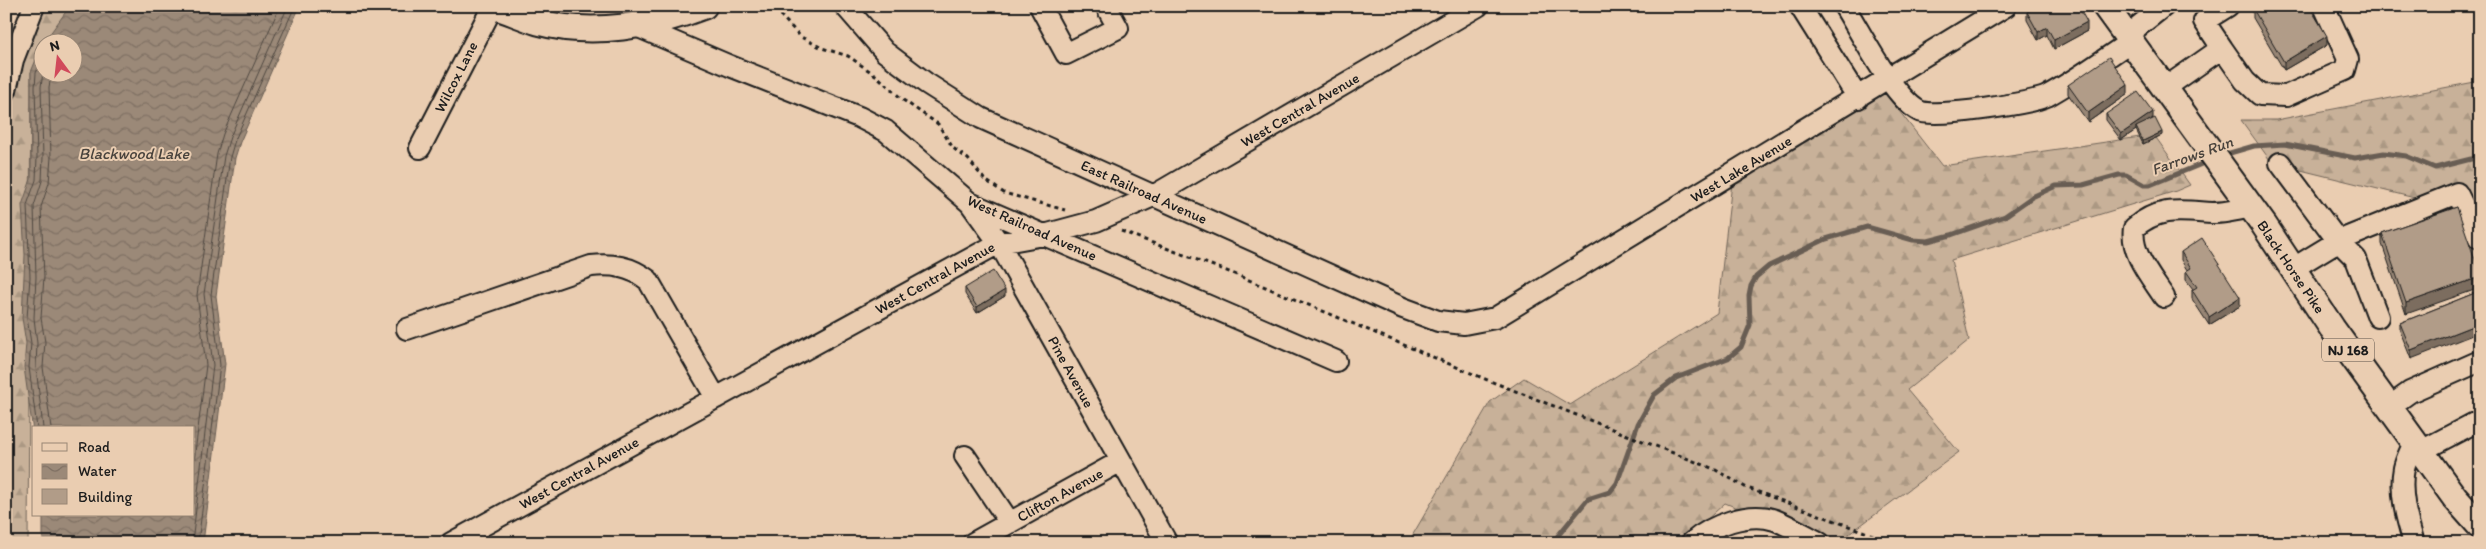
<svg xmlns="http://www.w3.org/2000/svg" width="2486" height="549" font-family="Itim,sans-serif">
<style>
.forest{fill:url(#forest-firs);stroke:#72665a}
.water{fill:url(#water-waves);stroke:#685d53}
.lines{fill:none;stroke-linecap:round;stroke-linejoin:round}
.shore{stroke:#4f4841;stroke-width:1}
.stream{stroke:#685d53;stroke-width:5}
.minor-casing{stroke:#1c1c1c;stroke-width:24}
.major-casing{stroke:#1c1c1c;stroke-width:29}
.path{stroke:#1c1c1c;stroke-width:3;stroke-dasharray:4 4;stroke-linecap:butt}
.minor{stroke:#eacdb1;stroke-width:20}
.major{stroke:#eacdb1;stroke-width:25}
.wall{fill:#988675;stroke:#1c1c1c}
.shaded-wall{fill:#7c6d5f;stroke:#1c1c1c}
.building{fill:#b19c88;stroke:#1c1c1c}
.labels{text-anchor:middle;stroke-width:4;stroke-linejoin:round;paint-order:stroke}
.shield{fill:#eacdb1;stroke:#5a5149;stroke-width:1}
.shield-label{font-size:14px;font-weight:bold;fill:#1c1c1c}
.street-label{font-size:15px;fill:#1c1c1c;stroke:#eacdb1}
.water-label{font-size:16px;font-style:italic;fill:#48423c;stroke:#eacdb1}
</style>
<defs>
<pattern id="forest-firs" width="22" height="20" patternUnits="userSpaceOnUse" patternTransform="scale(1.25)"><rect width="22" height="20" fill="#c8b199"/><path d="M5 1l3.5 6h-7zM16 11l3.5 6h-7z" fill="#ab9883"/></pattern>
<pattern id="water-waves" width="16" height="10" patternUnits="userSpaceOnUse" patternTransform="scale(1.25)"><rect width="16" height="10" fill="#9b8978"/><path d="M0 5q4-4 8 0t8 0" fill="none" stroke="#7e6f62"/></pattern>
</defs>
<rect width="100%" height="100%" fill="#eacdb1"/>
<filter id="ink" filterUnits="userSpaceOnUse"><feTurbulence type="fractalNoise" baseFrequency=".02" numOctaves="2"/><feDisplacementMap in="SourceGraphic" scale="10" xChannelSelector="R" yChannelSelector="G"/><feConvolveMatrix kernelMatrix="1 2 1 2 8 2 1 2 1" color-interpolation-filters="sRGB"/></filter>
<g filter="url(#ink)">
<path class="forest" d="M38,6h54l-33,36h-17v18l-11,12 -3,471h-22v-486z
M2480,81v133l-208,-51 -31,-43h35z
M1882,89l60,77 212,-31 36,50 -14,6 -225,69 18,80 -62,50 52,62 -122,91h-13l-99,-40 -44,40h-273l82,-141 34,-24 46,27 147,-92 16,-139z"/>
<path class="water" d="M70,6h230l-60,136 -5,16 -19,138 9,68 -22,179h-160v-28h151v-87h-160v7l-1,-3 -9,-65 2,-24 -4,-25 3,-63 -3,-50 9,-26v-107l11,-27v27h30v-30h-28z"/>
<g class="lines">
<path class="shore" d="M43,72l-2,15 2,70 -1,24 -8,25 2,71 -2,41 3,25 -1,24 7,61
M37,428l-8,-61 2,-24 -4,-25 3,-41 -3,-72 9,-25 1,-23 -2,-70 1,-14 6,-14
M51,428l-8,-61 2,-25 -4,-24 3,-41 -3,-70 8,-24 2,-26 -2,-70 3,-15
M194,461l12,-96 -9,-70 20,-141 6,-20 57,-128
M192,543l21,-178 -9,-71 20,-138 6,-19 58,-131
M198,543l22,-178 -9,-70 19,-138 5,-17 60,-134"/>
<path class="stream" d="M2223,155l31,-9 31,-2 70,14 29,-5 22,3 29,12 36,-9h9
M1552,543l36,-44 22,-7 7,-9 21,-59 16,-29 22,-17 52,-20 13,-11 9,-22 -1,-29 2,-10 5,-9 13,-11 57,-27 41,-12 46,13 15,1 23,-6 54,-19 27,-19 24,-11 27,-1 36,-10h7l18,10h6l59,-24"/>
<defs>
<path id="minor" d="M845,6l40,46 41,31 55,35 422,190 35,13 26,3 31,-6 511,-312
M1040,6l26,48 52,-26 -12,-22
M1800,6l58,92
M1844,6c17,27 49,91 75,105 13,8 113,-8 128,-15 29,-16 56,-36 83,-54
M634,25l96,41 129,51 27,14 84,72 366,158
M2126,36l38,-30
M2222,48l23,33 15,14 26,1 59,-26 3,-11 -24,-53
M2165,88l57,-40 -18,-27 24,-15
M6,90l7,-30 21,-54
M420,148l73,-142
M2280,163l58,78 -46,28
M970,203l29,40 168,300
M2164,297c-13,-20 -34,-44 -30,-69 25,-22 47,-17 78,-15 13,0 26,-3 39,-6
M2378,317l-22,-58 -18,-18 119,-48 22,45
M407,329l184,-63c21,-2 39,0 57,14l68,118
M2389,407l21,-15 70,-31
M2421,451l59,-31
M965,456l45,67
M451,543l548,-300 45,-8 52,-14 57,-25 325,-190
M973,543l148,-82
M1691,543c21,-18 57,-32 84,-23 15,6 30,15 45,23
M2414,543c-7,-23 -15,-50 -10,-75 2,-9 7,-18 10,-26"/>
<path id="major" d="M494,6c15,5 29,11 44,16 54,15 115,4 166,-16
M2105,6l159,219 68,103 123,170 25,28"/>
</defs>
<use href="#minor" class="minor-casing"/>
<use href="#major" class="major-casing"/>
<path class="path" d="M780,6l2,11 19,20 21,11 26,8 29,20 26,24 35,24 15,24 15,11 16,20 20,14 61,17
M1121,231l111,42 258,108 224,88 31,18 149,56"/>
<use href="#minor" class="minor"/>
<use href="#major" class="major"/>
</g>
<path class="wall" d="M2253,9l74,36 -43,25 -31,-52z
M2027,12l60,19 -33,18 -7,-14 -9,5 -11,-20z
M2068,85l60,9 -40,28 -20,-28z
M2106,114l47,4 -7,4 16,13 -19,9 -7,-14 -15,10 -15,-20z
M2457,207l-51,107 -24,-70v-11z
M2181,252l59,54 -31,19 -17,-26v-9l1,-1 -7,-9v-9l1,-1 -6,-10z
M965,288l40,8 -28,17 -12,-19z
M2480,291l-69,68 -11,-28v-8z"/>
<path class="shaded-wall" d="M2087,22v9l-33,18v-9z
M2047,27v8l-9,5v-8z
M2327,36v9l-43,25v-8z
M2128,85v9l-40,28v-9z
M2153,112v6l-16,11 -1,-2v3l-15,10v-6z
M2162,132v3l-19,9v-3z
M2480,277v11l-74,26v-11z
M1005,290v6l-28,17v-6z
M2240,297v9l-31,19v-8z
M2480,323v9l-69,27v-9z"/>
<path class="building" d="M2037,6h41l9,16 -33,18 -7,-13 -9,5 -11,-20z
M2258,6h51l18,30 -43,26 -31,-53z
M2109,57l19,28 -40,28 -20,-28z
M2138,92l15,20 -32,22 -15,-20z
M2155,118l7,14 -19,9 -7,-14z
M2457,207l23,67v3l-74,26 -24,-70z
M2202,238l38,59 -31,20 -17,-27 5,-3 -11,-16 5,-3 -10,-16z
M993,271l12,19 -28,17 -12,-19z
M2480,291v32l-69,27 -11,-27z"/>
</g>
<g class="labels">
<rect class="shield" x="2322" y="338.5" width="52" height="23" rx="4"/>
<g class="shield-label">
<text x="2348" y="355">NJ 168</text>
</g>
<g class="street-label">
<text transform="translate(456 77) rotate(-63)" y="5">Wilcox Lane</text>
<text transform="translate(1300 110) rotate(-30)" y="5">West Central Avenue</text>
<text transform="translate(1741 169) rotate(-31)" y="5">West Lake Avenue</text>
<text transform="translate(1144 192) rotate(24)" y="5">East Railroad Avenue</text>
<text transform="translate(1032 228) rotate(24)" y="5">West Railroad Avenue</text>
<text transform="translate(2291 267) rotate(56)" y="5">Black Horse Pike</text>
<text transform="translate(935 278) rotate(-29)" y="5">West Central Avenue</text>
<text transform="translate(1071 372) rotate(61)" y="5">Pine Avenue</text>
<text transform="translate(579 473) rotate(-29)" y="5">West Central Avenue</text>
<text transform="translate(1060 495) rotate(-29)" y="5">Clifton Avenue</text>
</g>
<g class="water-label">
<text x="134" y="159">Blackwood Lake</text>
<text transform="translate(2192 155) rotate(-20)" y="6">Farrows Run</text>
</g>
</g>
<rect width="2486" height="549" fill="none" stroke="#eacdb1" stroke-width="25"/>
<rect x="12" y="12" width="2461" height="524" fill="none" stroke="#1c1c1c" stroke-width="2" filter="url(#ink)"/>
<rect x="32" y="426" width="162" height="90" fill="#eacdb1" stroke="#988675"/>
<rect x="42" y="443" width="25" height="8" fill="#eacdb1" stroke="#988675"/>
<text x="78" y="452" font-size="15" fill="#1c1c1c">Road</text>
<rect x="42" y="464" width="25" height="15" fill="url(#water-waves)" stroke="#988675"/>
<text x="78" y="476" font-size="15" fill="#1c1c1c">Water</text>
<rect x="42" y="489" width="25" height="15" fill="#b19c88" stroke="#988675"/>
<text x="78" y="502" font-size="15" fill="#1c1c1c">Building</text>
<g transform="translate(58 58) rotate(345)"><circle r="24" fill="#eacdb1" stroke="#988675"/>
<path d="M0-4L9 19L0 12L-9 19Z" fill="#d1495b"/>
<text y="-8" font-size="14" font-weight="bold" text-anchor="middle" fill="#1c1c1c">N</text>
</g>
</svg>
